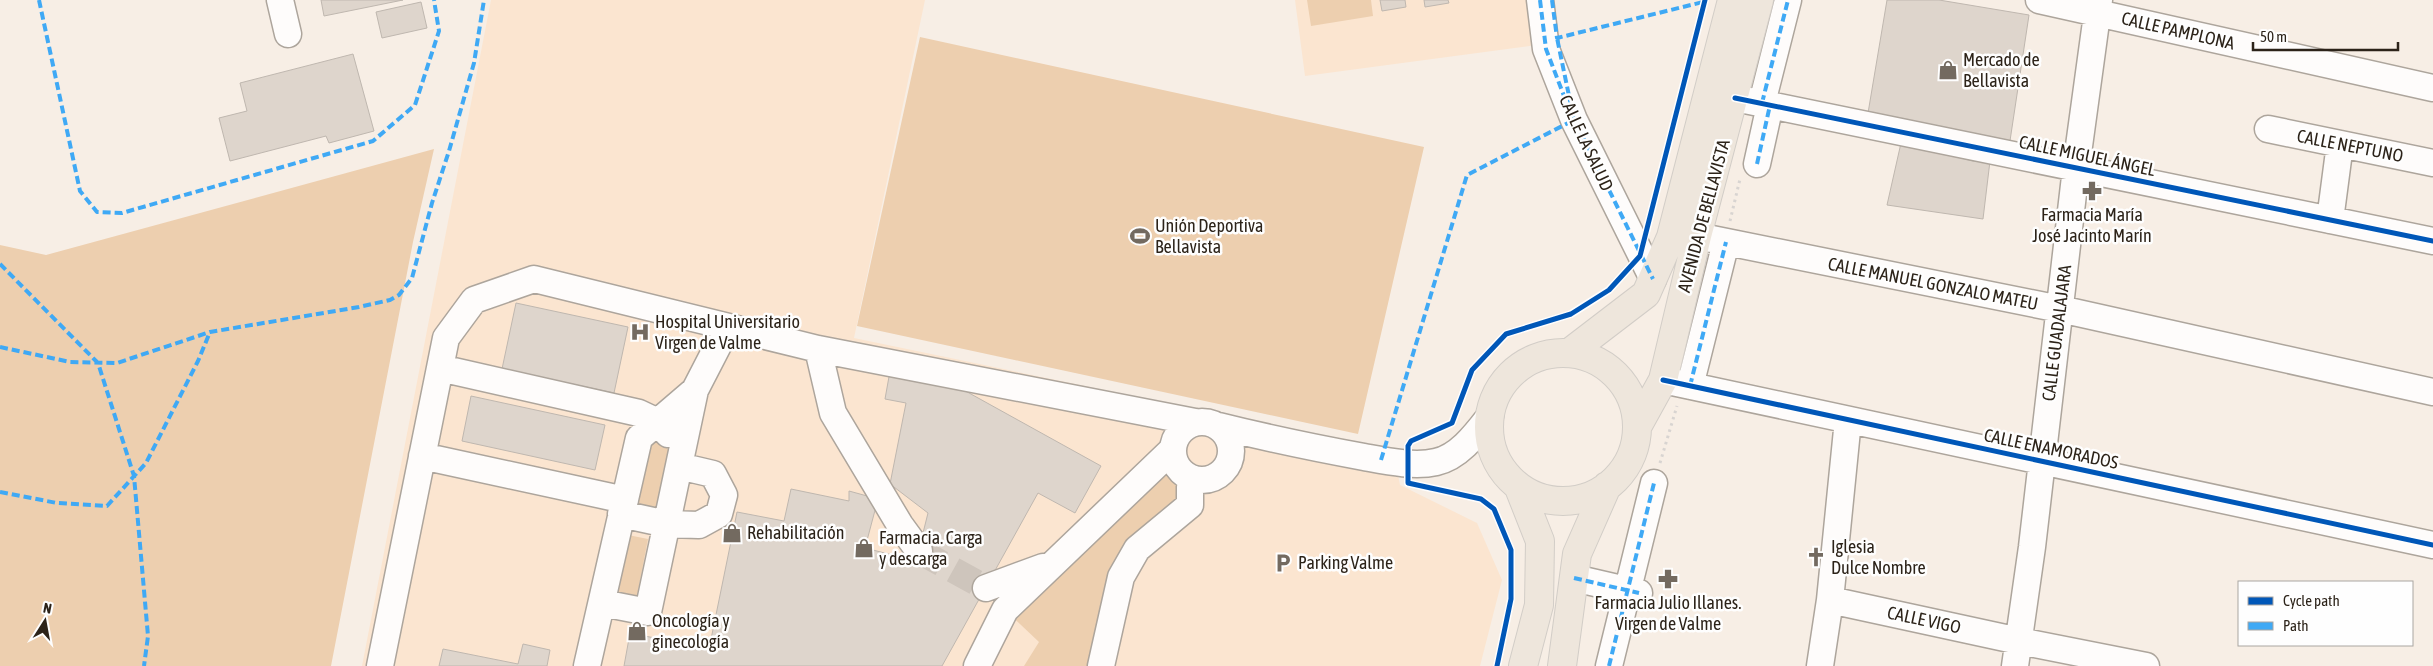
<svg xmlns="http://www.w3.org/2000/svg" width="2433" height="666" font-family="'Asap Condensed',sans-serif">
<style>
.built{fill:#fbe5d0}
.green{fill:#edcfaf}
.building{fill:#ded5cc;stroke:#bfb7af}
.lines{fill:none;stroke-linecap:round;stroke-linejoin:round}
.minor-tunnel{stroke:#cec5bc;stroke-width:26;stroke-dasharray:26 13;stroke-linecap:butt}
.minor-casing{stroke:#ada59c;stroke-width:29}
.major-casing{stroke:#d2cdc7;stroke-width:30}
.path{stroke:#d8d4d1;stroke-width:3;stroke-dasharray:2.5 4;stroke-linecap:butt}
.minor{stroke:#fefcfb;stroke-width:26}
.major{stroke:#eee6dc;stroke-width:28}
.quiet{stroke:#3fa9f5;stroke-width:4;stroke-dasharray:8 4;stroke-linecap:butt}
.cycleway-casing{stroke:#fefefe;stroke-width:8}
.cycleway{stroke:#0057b8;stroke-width:5}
.labels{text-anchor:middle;stroke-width:5;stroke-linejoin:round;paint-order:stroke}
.street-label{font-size:18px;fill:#2c2319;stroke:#fefefe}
.poi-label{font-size:18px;fill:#2c2319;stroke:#fefefe;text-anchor:start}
</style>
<rect width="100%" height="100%" fill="#f7eee5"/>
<path class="built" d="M491,0h434l-71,338 539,112 7,35 77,38 25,57 -22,86h-1118z
M1295,0h254l-12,45 -232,31z"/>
<path class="green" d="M1307,0h64l2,16 -62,10z
M920,37l504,110 -66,287 -501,-108z
M434,149l-21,93 -82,424h-331v-421l46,10z
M658,440l12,11 -12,55 -16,5 -12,-11 15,-58z
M1156,466l14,9 20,30 -53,44 -35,117h-78l15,-24 -34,-32z
M623,534l25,5 -12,62 -26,-5z"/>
<path class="building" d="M321,0h82l-79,16z
M1380,0h25l1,7 -24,4z
M1424,0h24l1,3 -24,4z
M1887,0h52l90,15 -21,139 -142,-29z
M421,2l6,26 -45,10 -6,-26z
M353,54l21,77 -45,12 -3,-7 -96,25 -11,-43 28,-7 -7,-28z
M1901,143l72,18h17l-7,58 -96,-14z
M516,303l112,24 -14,66 -112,-24z
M890,371l61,12 150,83 -26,47 -37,-20 -96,173h-318l6,-33 79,16 28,-137 47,9 7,-32 58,12v-10l29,8 -13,49 51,13 12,-48 -38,-29 16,-81 -21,-4z
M471,396l134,29 -10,45 -133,-29z
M523,644l27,6 -3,16h-108l4,-17 75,15z"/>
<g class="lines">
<path class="minor-tunnel" d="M919,551l67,37"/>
<defs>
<path id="minor" d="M280,0l8,34
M1540,0l6,49 28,71 79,159
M2039,0l394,88
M1735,98l698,143
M1762,103l26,-103
M2268,129l165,34
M1757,164l13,-59
M2330,220l10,-76
M1697,236l363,73 373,83
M818,349l15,64 67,112 19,26
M440,368l199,45 19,9 10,12
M1663,380l770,165
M1690,386l36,-144
M1173 451a29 29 0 1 1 58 0a29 29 0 1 1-58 0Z
M1219,426c48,12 96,22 145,31 22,4 50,10 72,5 23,-5 40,-28 54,-46
M422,456l203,44
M621,514l46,10 32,1 20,-11 5,-19 -11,-21 -34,-8
M1574,578l65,15
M986,588l57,-21
M1830,600l189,41 127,25
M602,603l46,9 47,-222 32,-62
M380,666l66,-328 28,-38 60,-21 284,70 377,73
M587,666l52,-228 56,-48
M977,666l28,-56 167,-160
M1101,666l20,-89 16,-28 53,-44v-18l8,-7
M1609,666l45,-183
M1820,666l10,-66 18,-180
M2015,666l17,-119 44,-379 23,-168"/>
<path id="major" d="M1569,353l77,-59 25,-57 61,-237
M1489 427a74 74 0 1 1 148 0a74 74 0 1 1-148 0Z
M1637,427l26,-47 34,-144 62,-236
M1519,488l21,53 -1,64 -16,61
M1562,666l15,-112 30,-68"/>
</defs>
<use href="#minor" class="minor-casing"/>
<use href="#major" class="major-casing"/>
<path class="path" d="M1730,221l10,-42
M1660,463l17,-57"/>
<use href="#minor" class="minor"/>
<use href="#major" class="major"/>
<path class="quiet" d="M39,0l41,191 17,21 25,1 251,-72 42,-36 24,-74 -5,-31
M1540,0l6,49 18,47
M1552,0l5,38 150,-37
M1762,103l26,-103
M1572,115l81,164
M1757,164l13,-59
M0,264l98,99 36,113 14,160 -4,30
M0,347l70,15 47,1 93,-31 149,-25 31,-7 9,-5 13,-17 20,-75 17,-52 25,-88 10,-63
M1690,386l36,-144
M1381,460l86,-285 107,-55 -17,-82
M0,492l57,11 50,3 39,-43 52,-102 12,-29
M1574,578l65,15
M1609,666l45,-183"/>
<defs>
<path id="cycleway" d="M1735,98l698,143
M1663,380l770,165
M1497,666l14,-67v-49l-17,-41 -13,-10 -73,-16v-37l3,-5 41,-18 20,-53 34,-36 65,-20 38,-24 31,-34 65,-256"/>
</defs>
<use href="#cycleway" class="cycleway-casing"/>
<use href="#cycleway" class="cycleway"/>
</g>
<defs>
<symbol id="shop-bare" viewBox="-9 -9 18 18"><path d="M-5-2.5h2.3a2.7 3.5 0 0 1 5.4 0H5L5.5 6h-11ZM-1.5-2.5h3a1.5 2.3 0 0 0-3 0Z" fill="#736a60" stroke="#fefefe" stroke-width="2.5" paint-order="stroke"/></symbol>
<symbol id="pharmacy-bare" viewBox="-9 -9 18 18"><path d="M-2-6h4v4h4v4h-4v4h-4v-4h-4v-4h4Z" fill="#736a60" stroke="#fefefe" stroke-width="2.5" paint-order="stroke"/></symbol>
<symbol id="stadium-bare" viewBox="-9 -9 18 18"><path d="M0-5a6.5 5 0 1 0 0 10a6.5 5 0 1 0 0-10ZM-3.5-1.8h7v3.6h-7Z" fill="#736a60" stroke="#fefefe" stroke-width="2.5" paint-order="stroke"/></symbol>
<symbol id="hospital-bare" viewBox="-9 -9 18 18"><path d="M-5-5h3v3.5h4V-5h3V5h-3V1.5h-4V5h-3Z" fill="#736a60" stroke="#fefefe" stroke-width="2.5" paint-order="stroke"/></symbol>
<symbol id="church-bare" viewBox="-9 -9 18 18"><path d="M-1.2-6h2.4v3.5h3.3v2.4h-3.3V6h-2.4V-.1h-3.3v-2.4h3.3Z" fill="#736a60" stroke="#fefefe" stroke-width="2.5" paint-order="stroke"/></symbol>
<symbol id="parking-bare" viewBox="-9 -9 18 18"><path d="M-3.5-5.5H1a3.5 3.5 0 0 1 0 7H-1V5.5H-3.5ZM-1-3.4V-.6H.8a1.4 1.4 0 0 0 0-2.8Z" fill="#736a60" stroke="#fefefe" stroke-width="2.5" paint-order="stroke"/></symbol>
</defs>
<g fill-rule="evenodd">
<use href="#shop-bare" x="1934" y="56" width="28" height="28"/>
<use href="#pharmacy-bare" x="2078" y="177" width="28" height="28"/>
<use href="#stadium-bare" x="1126" y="222" width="28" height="28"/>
<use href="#hospital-bare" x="626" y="318" width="28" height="28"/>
<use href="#shop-bare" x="718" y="519" width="28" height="28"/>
<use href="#shop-bare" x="850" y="534" width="28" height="28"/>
<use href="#church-bare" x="1802" y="543" width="28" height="28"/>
<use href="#parking-bare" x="1269" y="549" width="28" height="28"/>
<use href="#pharmacy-bare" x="1654" y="565" width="28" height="28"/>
<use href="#shop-bare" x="623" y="617" width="28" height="28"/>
</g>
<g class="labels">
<g class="street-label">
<text transform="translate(2178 31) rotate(13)" y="6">CALLE PAMPLONA</text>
<text transform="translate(1586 143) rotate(65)" y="6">CALLE LA SALUD</text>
<text transform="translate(2350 146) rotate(11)" y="6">CALLE NEPTUNO</text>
<text transform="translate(2087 156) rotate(12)" y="6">CALLE MIGUEL ÁNGEL</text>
<text transform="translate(1704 216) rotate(-75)" y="6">AVENIDA DE BELLAVISTA</text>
<text transform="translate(1933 284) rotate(11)" y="6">CALLE MANUEL GONZALO MATEU</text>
<text transform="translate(2057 333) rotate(-83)" y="6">CALLE GUADALAJARA</text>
<text transform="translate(2051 449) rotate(12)" y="6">CALLE ENAMORADOS</text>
<text transform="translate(1924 620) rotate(12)" y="6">CALLE VIGO</text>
</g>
<g class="poi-label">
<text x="1963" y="66">Mercado de<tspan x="1963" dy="21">Bellavista</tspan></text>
<text x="2092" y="221" text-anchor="middle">Farmacia María<tspan x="2092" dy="21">José Jacinto Marín</tspan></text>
<text x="1155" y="232">Unión Deportiva<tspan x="1155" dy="21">Bellavista</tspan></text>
<text x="655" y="328">Hospital Universitario<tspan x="655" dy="21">Virgen de Valme</tspan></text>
<text x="747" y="539">Rehabilitación</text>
<text x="879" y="544">Farmacia. Carga<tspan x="879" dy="21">y descarga</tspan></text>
<text x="1831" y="553">Iglesia<tspan x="1831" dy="21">Dulce Nombre</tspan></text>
<text x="1298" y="569">Parking Valme</text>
<text x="1668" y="609" text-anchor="middle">Farmacia Julio Illanes.<tspan x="1668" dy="21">Virgen de Valme</tspan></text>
<text x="652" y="627">Oncología y<tspan x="652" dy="21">ginecología</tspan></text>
</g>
</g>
<rect x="2238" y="581" width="175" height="65" fill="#fefefe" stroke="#aaa6a2"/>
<rect x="2248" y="597" width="25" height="8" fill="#0057b8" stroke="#aaa6a2"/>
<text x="2283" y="606" font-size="15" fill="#2c2319">Cycle path</text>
<rect x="2248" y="622" width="25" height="8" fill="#3fa9f5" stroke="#aaa6a2"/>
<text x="2283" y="631" font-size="15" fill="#2c2319">Path</text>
<g transform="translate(45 621) rotate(11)" stroke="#fefefe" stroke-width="4" paint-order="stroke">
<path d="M0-4L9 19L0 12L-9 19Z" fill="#2c2319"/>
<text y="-8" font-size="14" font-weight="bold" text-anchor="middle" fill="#2c2319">N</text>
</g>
<path d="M2253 42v8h145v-8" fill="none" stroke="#2c2319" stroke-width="2.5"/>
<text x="2260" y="42" font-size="15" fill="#2c2319" stroke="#fefefe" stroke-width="4" paint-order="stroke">50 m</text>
</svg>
